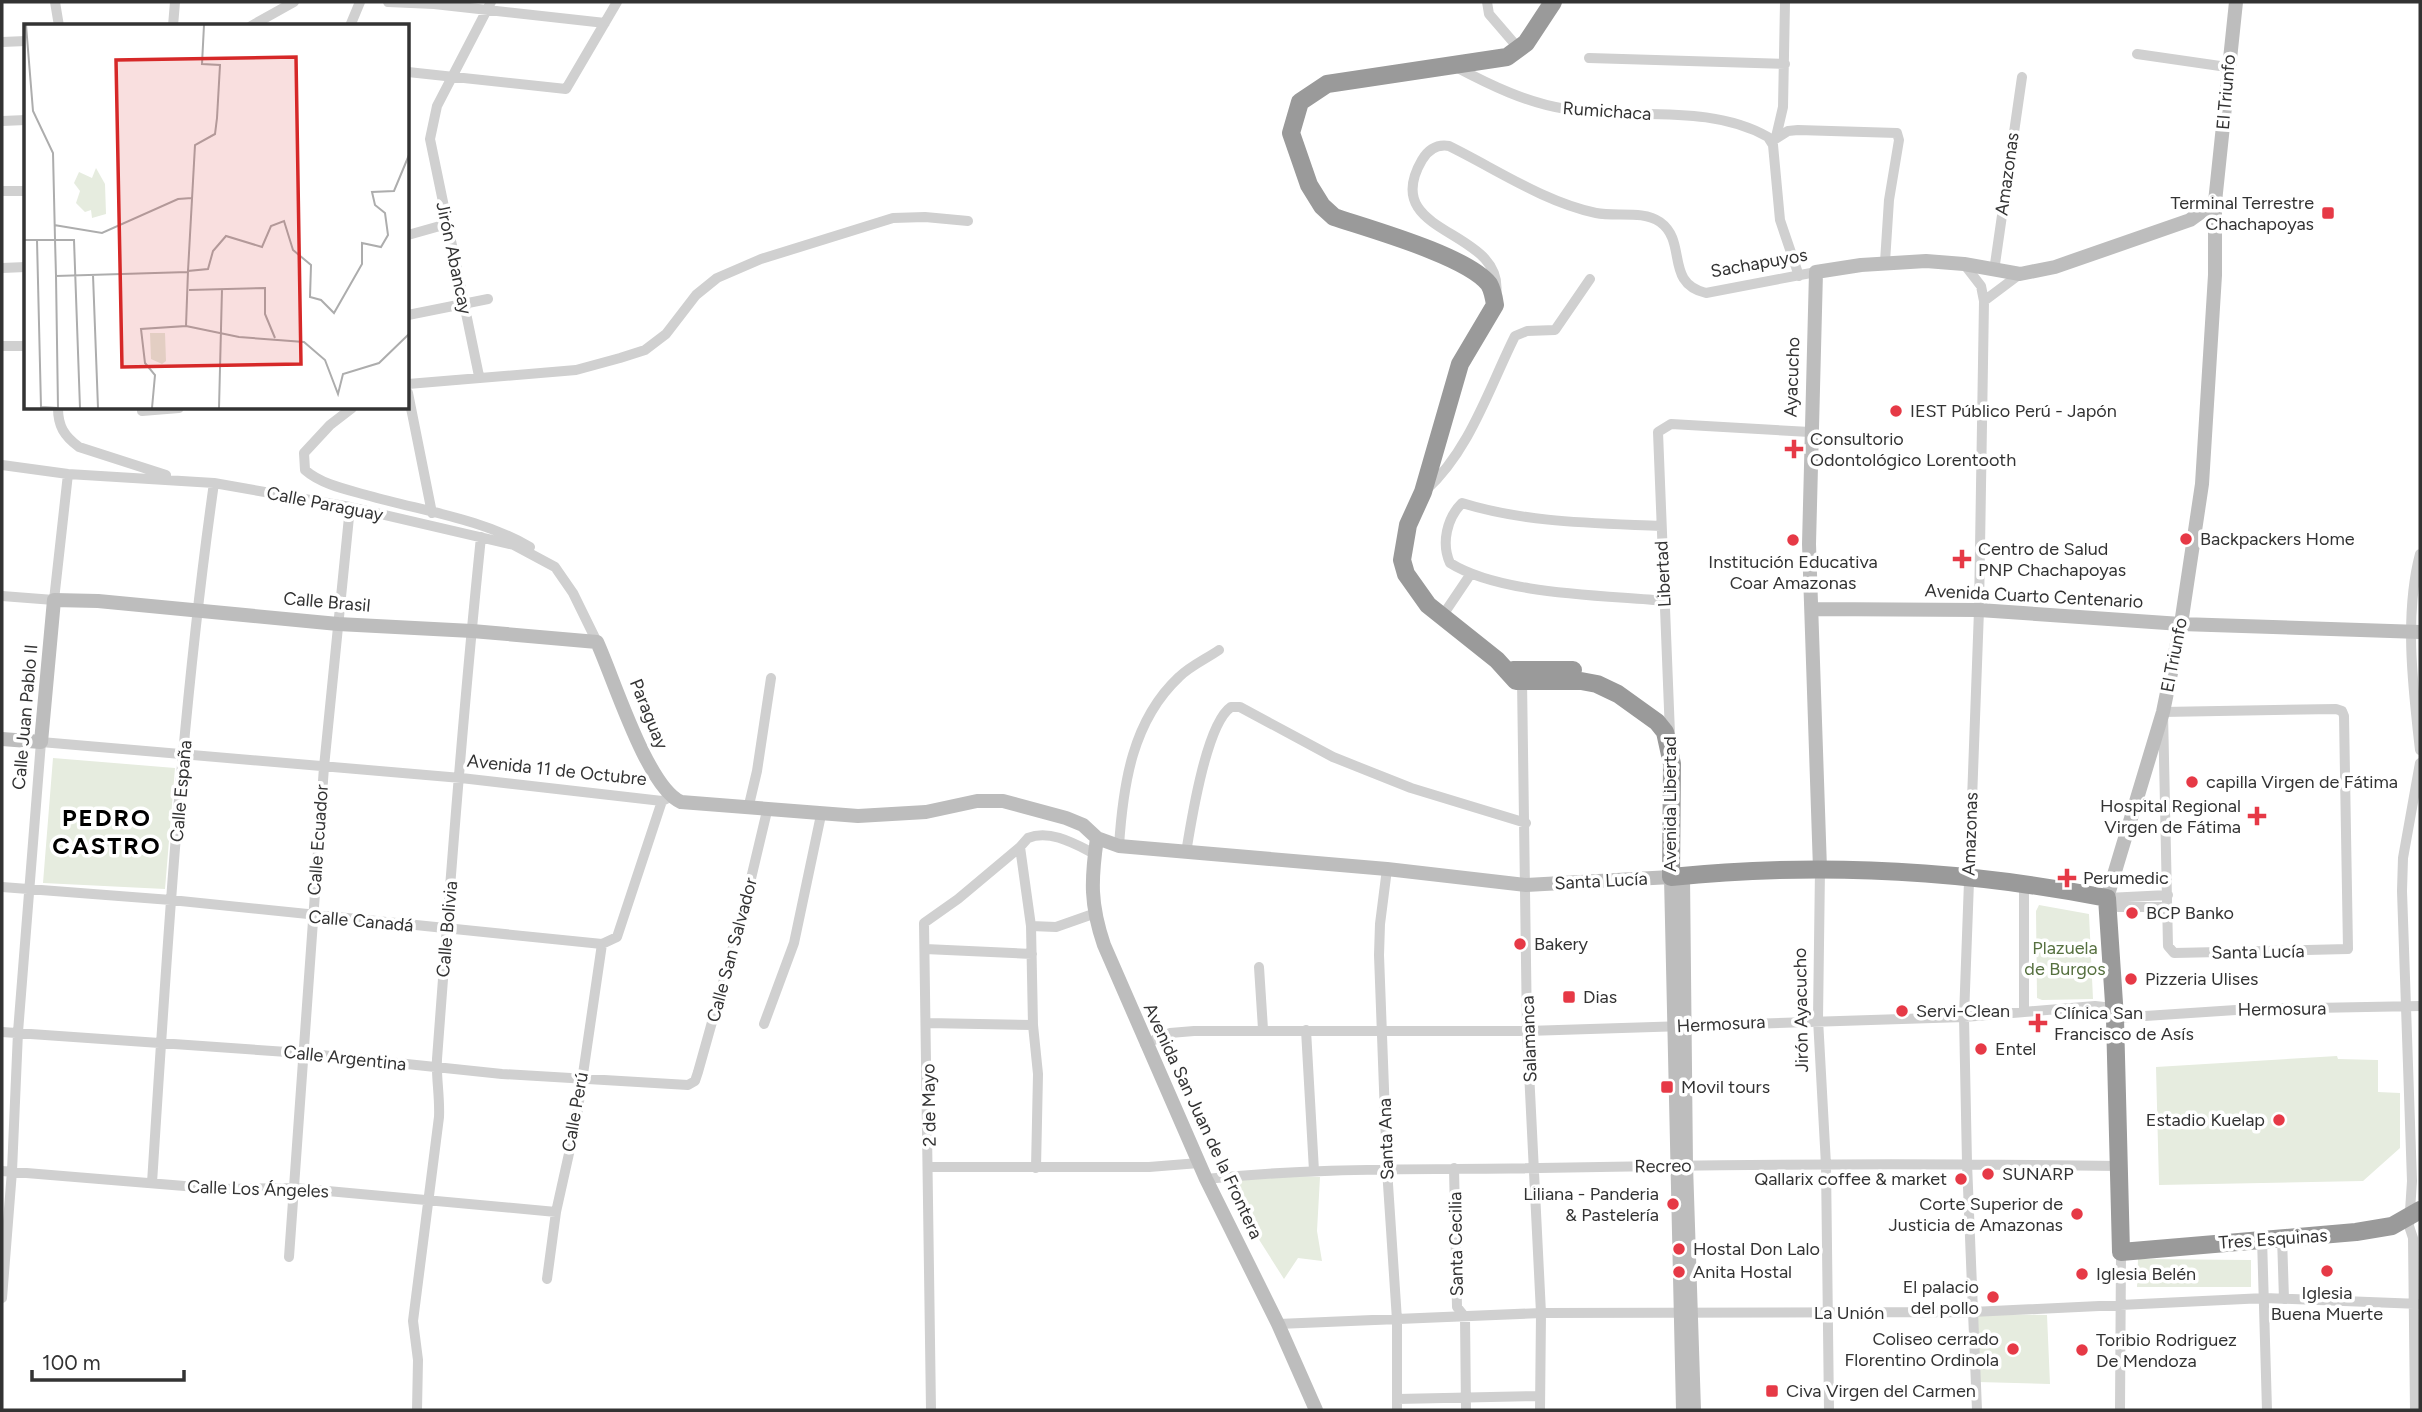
<svg xmlns="http://www.w3.org/2000/svg" width="2422" height="1412" font-family="Figtree,sans-serif">
<style>
.green{fill:#e6ecdf}
.lines{fill:none;stroke-linecap:round;stroke-linejoin:round}
.street{stroke:#d0d0d0;stroke-width:10}
.secondary{stroke:#bdbdbd;stroke-width:14}
.highway{stroke:#9a9a9a;stroke-width:18}
.poi-dot{fill:#e63946;stroke:#fff;stroke-width:2.5}
.labels{text-anchor:middle;stroke-width:7;stroke-linejoin:round;paint-order:stroke}
.street-label{font-size:18px;fill:#333;stroke:#fff}
.poi-label{font-size:18px;fill:#333;stroke:#fff;text-anchor:start}
.park-label{font-size:18px;fill:#56703f;stroke:#fff}
.district-label{font-size:24px;font-weight:bold;letter-spacing:2px;fill:#000;stroke:#fff}
.inset-road{fill:none;stroke:#adadad;stroke-width:2}
.view{fill:#d62828;fill-opacity:0.15;stroke:#d62828;stroke-width:3.5}
.inset-edge{fill:none;stroke:#333;stroke-width:3.5}
</style>
<rect width="100%" height="100%" fill="#fff"/>
<path class="green" d="M53,758l122,10 -10,121 -122,-6z
M2039,905l50,9 4,85 -51,1 -5,-2 -1,-87z
M2337,1056l1,3 40,1v32l22,1v55l-37,33 -204,4 -3,-118z
M1242,1174l78,3 -3,54 5,30 -24,-3 -14,21 -54,-85z
M2138,1259l113,1v27h-114z
M1977,1314l70,1 3,69 -72,-2z"/>
<g class="lines">
<path class="street" d="M55,2l4,24
M388,2l46,2 171,19
M1487,2l2,12 31,36
M173,26l2,-24
M251,26l43,-24
M350,26l10,-24
M2,42l24,-1
M2137,54l90,13
M1589,58l196,6
M1456,67c34,18 71,36 110,42 65,11 143,-6 202,28l5,8 7,75 19,56
M408,72l158,17 51,-87
M2,121l24,-1
M1776,137l7,-30 2,-105
M1772,141l16,-10 10,-1 99,3 2,7 -10,60 -4,62
M2,191h24
M408,235l39,-11
M1964,264l17,22 3,15 -5,309 -15,407 3,146 10,247
M2,268l24,-1
M1994,271l28,-194
M1496,295c10,-68 -119,-58 -74,-135 6,-10 15,-16 27,-14 47,23 95,56 147,67 20,4 47,-3 64,9 28,20 4,61 46,71l110,-21
M1984,301l36,-27
M408,315l80,-16
M2,346h24
M479,376l-49,-237 7,-33 54,-104
M408,384l168,-14 44,-12 25,-8 21,-16 30,-39 21,-17 44,-19 132,-41 32,-1 43,4
M408,393l24,120
M58,408c0,18 6,28 21,39l87,28
M352,408l-22,17 -26,28 1,17c17,15 44,20 65,26 53,15 112,23 160,51
M142,411l37,-3
M2,465l66,9 146,9 136,24 164,38 41,22 18,26 24,49
M1426,490c44,-40 63,-102 89,-154l12,-5 28,-1 35,-51
M1661,526c-67,-3 -134,-3 -199,-23 -15,15 -21,40 -12,60 51,32 154,32 215,38
M2420,554c-16,61 -7,134 0,196
M2,596l52,4 14,-126
M1443,615l27,-40
M1522,680l5,351 14,282 -1,97
M2336,709l6,2 2,5 4,233 -174,4 -6,-7 -5,-234z
M1670,734l-12,-302 13,-8 139,8
M748,809l9,-38 14,-93
M1119,846c4,-61 13,-125 60,-169 11,-11 27,-18 40,-27
M1186,853c5,-31 20,-129 45,-146h9l93,50 78,31 115,35
M1387,869l-7,55 -1,31 8,214 10,151v90
M1820,869l-2,150 8,146 3,245
M2,887l169,13 431,44 15,-7 45,-136
M2107,898l61,-3
M2107,899l12,8h49
M1031,926l25,1 37,-13
M925,949l107,5
M1259,967l4,62
M2024,1011v-128
M927,1023l106,2 -2,-99 -11,-79 8,-9c22,-9 47,6 67,16
M764,1024l30,-81 27,-128
M1033,1025l5,49 -2,94
M1306,1030l8,141
M2,1032l300,21 200,21 186,11 7,-4 3,-9 46,-164 23,-97
M1145,1044l25,-11 24,-2h333l437,-14 131,-11 9,1 11,11 136,-9 169,-3
M930,1167h219l50,-4
M1454,1168l3,139 8,10 1,93
M2,1171l219,18 74,-1 261,24
M1206,1179c111,-12 222,-9 333,-11 193,-4 387,-5 581,-2
M152,1183c15,-234 29,-468 62,-700
M2282,1237l2,62
M2262,1238l5,172
M289,1257l35,-490 26,-260
M547,1279l9,-67 20,-90 26,-178
M2,1298l10,-127 6,-139 23,-290 420,36 201,23 8,-4
M1278,1324l263,-11 431,-1 293,-14 155,6
M1397,1399l143,-3
M417,1410l1,-50 -5,-39 26,-204c1,-20 -3,-39 -2,-58 13,-174 26,-348 44,-522
M931,1410l-7,-487 34,-24 62,-52
M2120,1410l1,-158
M2415,1410l-2,-172 -4,-12 3,-45 -10,-290 1,-33 17,-95"/>
<path class="secondary" d="M1813,609l166,1 202,14 239,8
M2,739l39,3 13,-142 44,1 240,23 134,7 125,11c17,37 50,145 84,160l177,14 68,-4 51,-11h26l63,17 17,7 14,13
M1097,838l22,8 268,23 139,16 145,-8 12,533
M1097,838c-6,42 -7,66 7,107l102,234 72,145 38,86
M1820,869l-11,-325 7,-272 45,-7 65,-4 38,3 56,10 35,-7 135,-47 25,-18
M1683,876l3,289 8,245
M2107,898l56,-186 18,-88 21,-140 13,-209v-73l21,-200"/>
<path class="highway" d="M1553,2l-27,41 -19,14 -180,27 -27,18 -9,31 18,52 13,21 12,11c36,12 133,39 155,67 4,7 5,14 6,21l-35,59 -37,128 -15,33 -6,35 4,14 22,31 69,55 19,21h65l16,3 21,10 39,28 8,10 7,32 -1,113c146,-15 292,-7 436,21l8,120 6,234 235,-20 36,-6 28,-16
M1513,670h60"/>
</g>
<g class="poi-dot">
<rect x="2321" y="206" width="14" height="14" rx="3.5"/>
<circle cx="1896" cy="411" r="7"/>
<path d="M1790.5 438.5h7v7h7v7h-7v7h-7v-7h-7v-7h7z"/>
<circle cx="2186" cy="539" r="7"/>
<circle cx="1793" cy="540" r="7"/>
<path d="M1958.5 548.5h7v7h7v7h-7v7h-7v-7h-7v-7h7z"/>
<circle cx="2192" cy="782" r="7"/>
<path d="M2253.5 805.5h7v7h7v7h-7v7h-7v-7h-7v-7h7z"/>
<path d="M2063.5 867.5h7v7h7v7h-7v7h-7v-7h-7v-7h7z"/>
<circle cx="2132" cy="913" r="7"/>
<circle cx="1520" cy="944" r="7"/>
<circle cx="2131" cy="979" r="7"/>
<rect x="1562" y="990" width="14" height="14" rx="3.5"/>
<circle cx="1902" cy="1011" r="7"/>
<path d="M2034.5 1012.5h7v7h7v7h-7v7h-7v-7h-7v-7h7z"/>
<circle cx="1981" cy="1049" r="7"/>
<rect x="1660" y="1080" width="14" height="14" rx="3.5"/>
<circle cx="2279" cy="1120" r="7"/>
<circle cx="1988" cy="1174" r="7"/>
<circle cx="1961" cy="1179" r="7"/>
<circle cx="1673" cy="1204" r="7"/>
<circle cx="2077" cy="1214" r="7"/>
<circle cx="1679" cy="1249" r="7"/>
<circle cx="2327" cy="1271" r="7"/>
<circle cx="1679" cy="1272" r="7"/>
<circle cx="2082" cy="1274" r="7"/>
<circle cx="1993" cy="1297" r="7"/>
<circle cx="2013" cy="1349" r="7"/>
<circle cx="2082" cy="1350" r="7"/>
<rect x="1765" y="1384" width="14" height="14" rx="3.5"/>
</g>
<g class="labels">
<g class="street-label">
<text transform="translate(2226 92) rotate(-85)" y="6">El Triunfo</text>
<text transform="translate(1607 111) rotate(4)" y="6">Rumichaca</text>
<text transform="translate(2007 174) rotate(-82)" y="6">Amazonas</text>
<text transform="translate(454 258) rotate(78)" y="6">Jirón Abancay</text>
<text transform="translate(1759 263) rotate(-10)" y="6">Sachapuyos</text>
<text transform="translate(1792 377) rotate(-88)" y="6">Ayacucho</text>
<text transform="translate(325 504) rotate(11)" y="6">Calle Paraguay</text>
<text transform="translate(1663 574) rotate(-93)" y="6">Libertad</text>
<text transform="translate(2034 596) rotate(3)" y="6">Avenida Cuarto Centenario</text>
<text transform="translate(327 602) rotate(5)" y="6">Calle Brasil</text>
<text transform="translate(2174 655) rotate(-79)" y="6">El Triunfo</text>
<text transform="translate(649 714) rotate(68)" y="6">Paraguay</text>
<text transform="translate(25 717) rotate(-85)" y="6">Calle Juan Pablo II</text>
<text transform="translate(557 770) rotate(6)" y="6">Avenida 11 de Octubre</text>
<text transform="translate(181 791) rotate(-85)" y="6">Calle España</text>
<text transform="translate(1670 804) rotate(-90)" y="6">Avenida Libertad</text>
<text transform="translate(1970 834) rotate(-88)" y="6">Amazonas</text>
<text transform="translate(318 840) rotate(-86)" y="6">Calle Ecuador</text>
<text transform="translate(1601 881) rotate(-3)" y="6">Santa Lucía</text>
<text transform="translate(361 921) rotate(5)" y="6">Calle Canadá</text>
<text transform="translate(447 929) rotate(-85)" y="6">Calle Bolivia</text>
<text transform="translate(732 950) rotate(-75)" y="6">Calle San Salvador</text>
<text transform="translate(2258 952) rotate(-1)" y="6">Santa Lucía</text>
<text transform="translate(2282 1009) rotate(-1)" y="6">Hermosura</text>
<text transform="translate(1801 1010) rotate(-91)" y="6">Jirón Ayacucho</text>
<text transform="translate(1721 1024) rotate(-3)" y="6">Hermosura</text>
<text transform="translate(1529 1039) rotate(-92)" y="6">Salamanca</text>
<text transform="translate(345 1058) rotate(6)" y="6">Calle Argentina</text>
<text transform="translate(929 1105) rotate(-91)" y="6">2 de Mayo</text>
<text transform="translate(575 1112) rotate(-80)" y="6">Calle Perú</text>
<text transform="translate(1203 1121) rotate(65)" y="6">Avenida San Juan de la Frontera</text>
<text transform="translate(1386 1139) rotate(-92)" y="6">Santa Ana</text>
<text transform="translate(1663 1166) rotate(-1)" y="6">Recreo</text>
<text transform="translate(258 1189) rotate(2)" y="6">Calle Los Ángeles</text>
<text transform="translate(2273 1239) rotate(-4)" y="6">Tres Esquinas</text>
<text transform="translate(1456 1244) rotate(-91)" y="6">Santa Cecilia</text>
<text x="1849" y="1319">La Unión</text>
</g>
<g class="poi-label">
<text x="2314" y="209" text-anchor="end">Terminal Terrestre<tspan x="2314" dy="21">Chachapoyas</tspan></text>
<text x="1910" y="417">IEST Público Perú - Japón</text>
<text x="1810" y="445">Consultorio<tspan x="1810" dy="21">Odontológico Lorentooth</tspan></text>
<text x="2200" y="545">Backpackers Home</text>
<text x="1978" y="555">Centro de Salud<tspan x="1978" dy="21">PNP Chachapoyas</tspan></text>
<text x="1793" y="568" text-anchor="middle">Institución Educativa<tspan x="1793" dy="21">Coar Amazonas</tspan></text>
<text x="2206" y="788">capilla Virgen de Fátima</text>
<text x="2241" y="812" text-anchor="end">Hospital Regional<tspan x="2241" dy="21">Virgen de Fátima</tspan></text>
<text x="2083" y="884">Perumedic</text>
<text x="2146" y="919">BCP Banko</text>
<text x="1534" y="950">Bakery</text>
<text x="2145" y="985">Pizzeria Ulises</text>
<text x="1583" y="1003">Dias</text>
<text x="1916" y="1017">Servi-Clean</text>
<text x="2054" y="1019">Clínica San<tspan x="2054" dy="21">Francisco de Asís</tspan></text>
<text x="1995" y="1055">Entel</text>
<text x="1681" y="1093">Movil tours</text>
<text x="2265" y="1126" text-anchor="end">Estadio Kuelap</text>
<text x="2002" y="1180">SUNARP</text>
<text x="1947" y="1185" text-anchor="end">Qallarix coffee &amp; market</text>
<text x="1659" y="1200" text-anchor="end">Liliana - Panderia<tspan x="1659" dy="21">&amp; Pastelería</tspan></text>
<text x="2063" y="1210" text-anchor="end">Corte Superior de<tspan x="2063" dy="21">Justicia de Amazonas</tspan></text>
<text x="1693" y="1255">Hostal Don Lalo</text>
<text x="1693" y="1278">Anita Hostal</text>
<text x="2096" y="1280">Iglesia Belén</text>
<text x="1979" y="1293" text-anchor="end">El palacio<tspan x="1979" dy="21">del pollo</tspan></text>
<text x="2327" y="1299" text-anchor="middle">Iglesia<tspan x="2327" dy="21">Buena Muerte</tspan></text>
<text x="1999" y="1345" text-anchor="end">Coliseo cerrado<tspan x="1999" dy="21">Florentino Ordinola</tspan></text>
<text x="2096" y="1346">Toribio Rodriguez<tspan x="2096" dy="21">De Mendoza</tspan></text>
<text x="1786" y="1397">Civa Virgen del Carmen</text>
</g>
<g class="park-label">
<text x="2065" y="954">Plazuela<tspan x="2065" dy="21">de Burgos</tspan></text>
</g>
<g class="district-label">
<text x="107" y="826">PEDRO<tspan x="107" dy="28">CASTRO</tspan></text>
</g>
</g>
<g transform="translate(24 24)">
<rect width="385" height="385" fill="#fff"/>
<path d="M72,144l9,16 1,30 -14,4 -1,-8 -6,2 -9,-9 4,-12 -6,-8 5,-11 13,6zM126,309h15l1,28 -4,3 -11,-5z" fill="#e6ecdf"/>
<path class="inset-road" d="M2,1l7,86 20,42 2,86M30,201l48,8 76,-34 14,-1M31,215l1,37 132,-4M0,216h50l6,168M13,216l4,167 17,1M164,247l7,-126 20,-11 2,-16 3,-53 -18,-1 2,-39M69,251l5,133M32,252l2,132M165,266l76,-2v26l10,24M162,302l53,11 65,5 21,18 13,34 5,-20 36,-11 30,-29M128,384l3,-33 -10,-12 -4,-34 45,-3 2,-55 20,-2 5,-18 13,-15 36,11 9,-21 13,-5 9,29 18,15 -1,32 11,3 13,13 28,-49v-21l19,4 7,-12 -3,-22 -10,-8 -3,-13 22,-1 15,-36M195,384l3,-119"/>
<path class="view" d="M272,33l5,307 -179,3 -6,-307z"/>
<rect width="385" height="385" class="inset-edge"/>
</g>
<rect width="2422" height="1412" fill="none" stroke="#333333" stroke-width="7"/>
<path d="M32 1370v10h152v-10" fill="none" stroke="#333333" stroke-width="3.5"/>
<text x="42" y="1370" font-size="21" fill="#333333" stroke="#ffffff" stroke-width="5" paint-order="stroke">100 m</text>
</svg>
